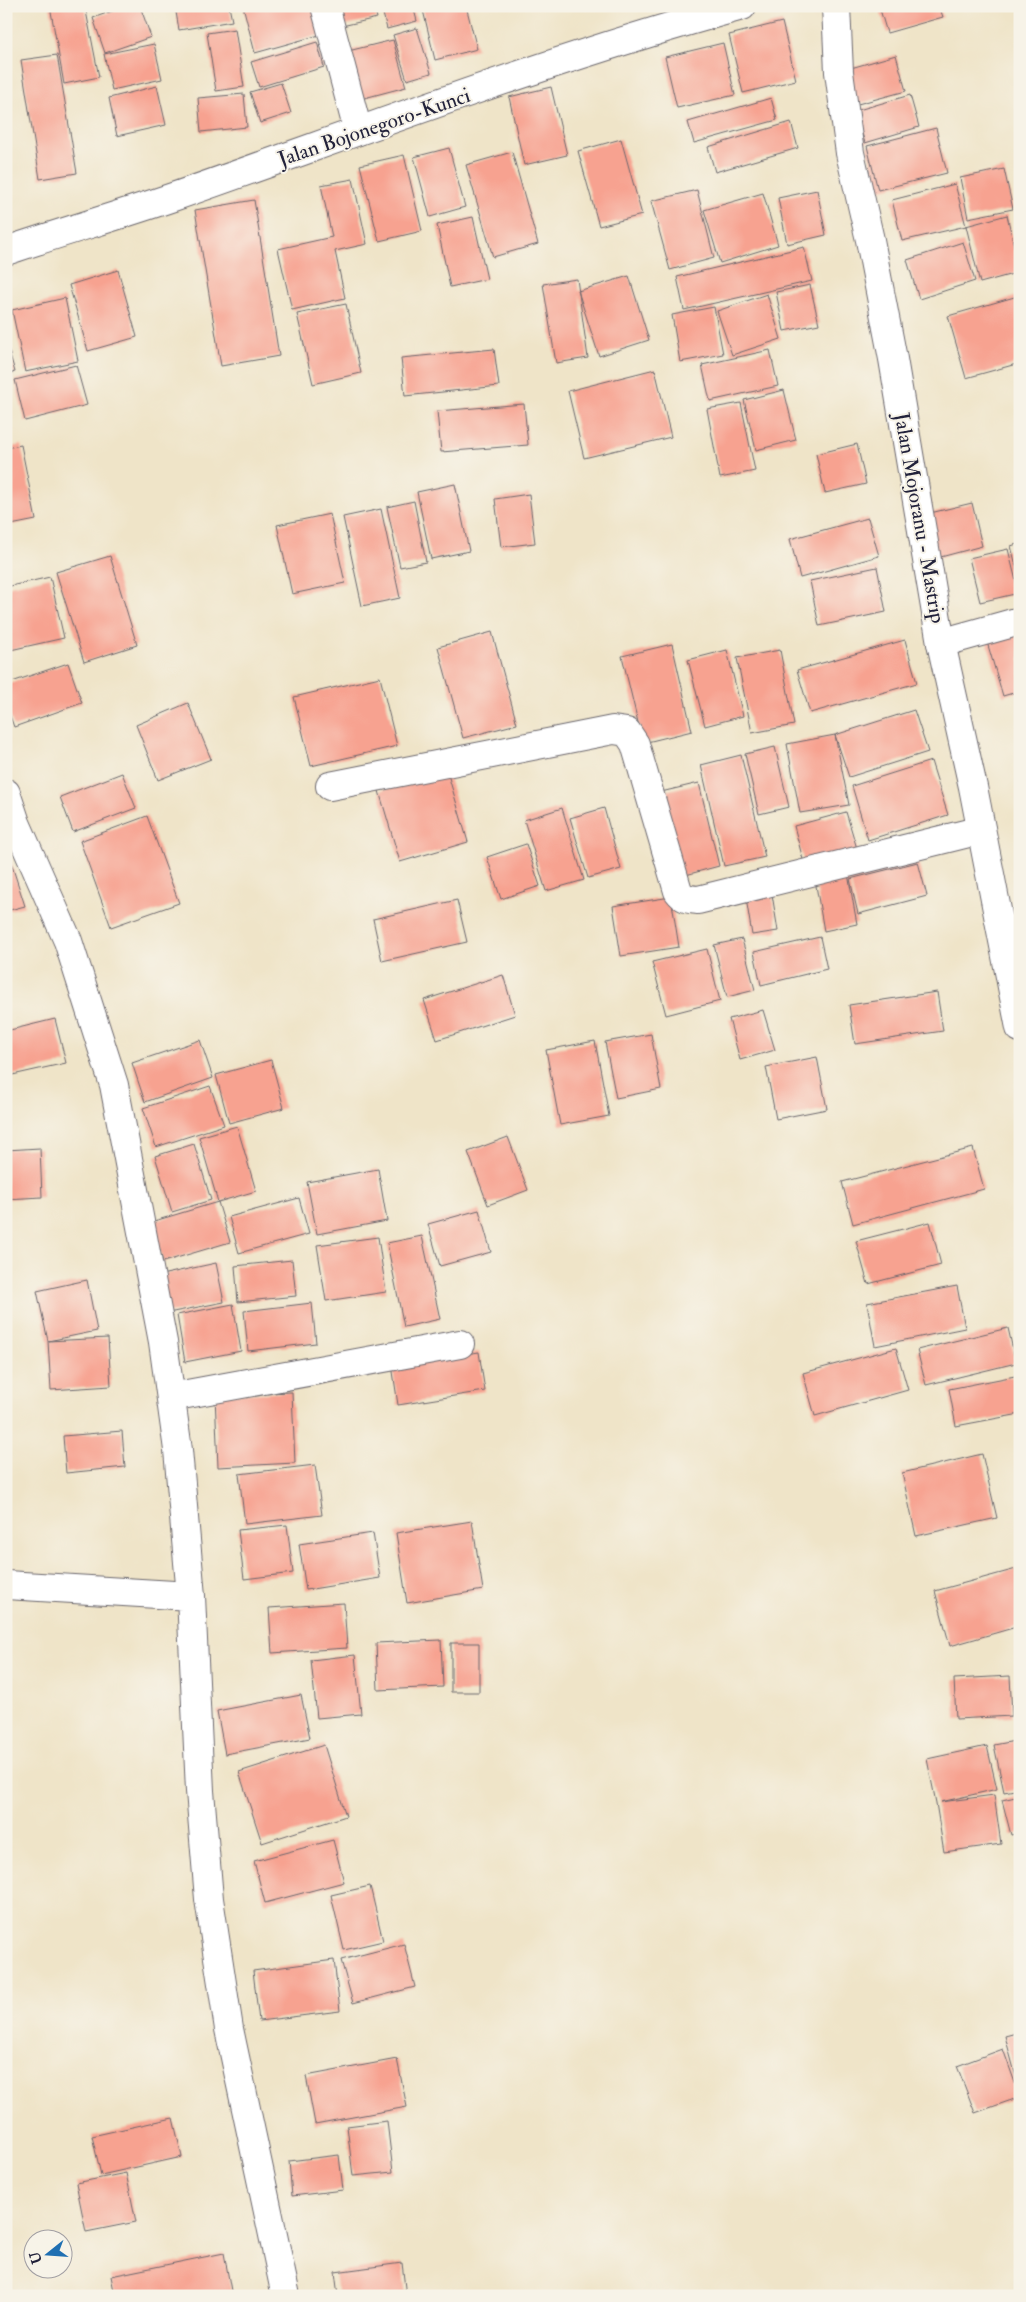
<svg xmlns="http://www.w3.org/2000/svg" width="1026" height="2302" font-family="'IM FELL Double Pica',serif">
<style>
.building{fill:#f7a290}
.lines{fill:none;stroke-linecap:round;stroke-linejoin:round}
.street-casing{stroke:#6a666c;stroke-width:30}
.secondary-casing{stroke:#6a666c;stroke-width:30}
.street{stroke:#fff;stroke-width:28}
.secondary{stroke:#fff;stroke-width:28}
.labels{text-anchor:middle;stroke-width:4;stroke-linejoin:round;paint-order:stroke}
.street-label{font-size:21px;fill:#22223b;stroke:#f7f3e8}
</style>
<rect width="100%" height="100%" fill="#f7f3e8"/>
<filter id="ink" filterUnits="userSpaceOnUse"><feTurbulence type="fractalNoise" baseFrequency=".02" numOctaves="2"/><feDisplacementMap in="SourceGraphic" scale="10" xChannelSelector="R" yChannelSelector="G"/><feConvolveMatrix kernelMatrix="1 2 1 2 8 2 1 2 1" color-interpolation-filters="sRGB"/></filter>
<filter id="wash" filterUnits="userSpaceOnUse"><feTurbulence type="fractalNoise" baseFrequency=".0096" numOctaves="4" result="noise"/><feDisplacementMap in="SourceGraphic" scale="20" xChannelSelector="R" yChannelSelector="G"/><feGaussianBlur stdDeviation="1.12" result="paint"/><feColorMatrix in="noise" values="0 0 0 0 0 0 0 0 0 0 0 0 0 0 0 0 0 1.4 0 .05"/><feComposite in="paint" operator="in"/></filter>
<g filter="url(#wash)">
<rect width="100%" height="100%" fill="#efe4c8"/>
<g id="blocks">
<path class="building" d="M50,6h35l14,71 -35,7z
M126,6h14l11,31 -46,16 -12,-35z
M175,6h54l3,15 -53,9z
M243,6h73l7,28 -68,19z
M328,6h46l3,12 -44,10z
M381,6h32l4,15 -30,8z
M422,6h44l11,43 -42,11z
M879,6h60l4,11 -56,16z
M782,22l14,58 -53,13 -14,-58z
M417,28l14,45 -24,7 -14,-45z
M235,29l9,58 -28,4 -9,-58z
M393,40l13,47 -53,14 -13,-48z
M317,42l7,25 -65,20 -8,-25z
M723,43l12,52 -58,13 -12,-51z
M154,44l8,35 -50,11 -8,-36z
M57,55l20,118 -37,6 -19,-119z
M896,55l10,36 -52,14 -10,-35z
M281,83l10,30 -31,10 -10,-31z
M157,86l9,39 -49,11 -8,-38z
M551,87l16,68 -43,10 -15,-68z
M244,94l3,33 -46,5 -3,-34z
M910,95l9,32 -54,16 -10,-32z
M771,98l6,22 -83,23 -6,-21z
M791,122l7,26 -83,24 -7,-25z
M936,128l11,45 -69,17 -11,-44z
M621,139l21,76 -43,11 -21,-75z
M449,148l16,59 -35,10 -16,-60z
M512,152l26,92 -45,13 -27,-92z
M404,155l18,76 -43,10 -19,-76z
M1004,169l9,40 -45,9 -8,-40z
M353,179l14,65 -32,7 10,47 -53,12 -14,-61 54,-12 -11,-52z
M955,184l11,42 -64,15 -10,-41z
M697,190l17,68 -44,12 -19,-69z
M817,190l9,45 -39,9 -9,-46z
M763,193l15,52 -58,18 -16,-53z
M254,200l25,156 -58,10 -26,-156z
M1007,215l13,57 -40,11 -14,-57z
M473,217l14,62 -37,8 -13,-62z
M963,242l12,39 -56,18 -12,-39z
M804,247l8,34 -128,29 -7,-33z
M118,270l19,67 -49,14 -19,-66z
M629,276l20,64 -50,16 -21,-65z
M577,279l11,79 -32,5 -13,-79z
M810,285l9,39 -35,7 -8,-39z
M767,294l14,45 -49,16 -15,-44z
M1018,296l2,6v61l-54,15 -18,-62z
M65,298l13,63 -53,11 -13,-62z
M346,304l15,69 -48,11 -16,-70z
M714,307l9,47 -43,8 -8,-47z
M6,341l9,31 -9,2z
M494,349l5,37 -94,10 -4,-38z
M770,350l8,36 -68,15 -8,-36z
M76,365l11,40 -62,16 -10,-41z
M655,369l16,68 -87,21 -16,-67z
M784,390l12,50 -40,10 -12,-50z
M741,403l14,68 -35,7 -13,-69z
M524,404l4,41 -87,7 -4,-41z
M857,444l9,40 -41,9 -9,-39z
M21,445l15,75 -30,6v-78z
M455,484l14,67 -38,8 -14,-67z
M529,494l6,49 -34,4 -6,-48z
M414,501l12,61 -26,5 -13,-60z
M972,503l10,43 -45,12 -11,-44z
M381,509l19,89 -38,8 -19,-89z
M330,514l15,69 -53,11 -15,-69z
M868,518l11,38 -79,22 -10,-39z
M1020,543v35h-1l-8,-32z
M1008,549l11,44 -39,9 -11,-44z
M110,556l27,89 -53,17 -28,-90z
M877,567l9,45 -67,14 -9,-45z
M50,577l14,61 -58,13v-64z
M492,632l25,92 -54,14 -25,-91z
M1020,633v58l-17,5 -16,-54z
M905,640l12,43 -107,30 -13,-43z
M672,644l20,87 -49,12 -21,-87z
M727,650l16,66 -38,10 -17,-66z
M780,650l14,75 -42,8 -15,-75z
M68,663l14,40 -68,24 -8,-22v-21z
M380,677l17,69 -86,20 -17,-69z
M188,703l23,56 -53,21 -22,-55z
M914,710l14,42 -79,25 -14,-42z
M835,735l14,70 -49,8 -13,-69z
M775,747l14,60 -30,7 -14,-60z
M741,755l24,102 -41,9 -23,-101z
M931,761l17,54 -80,25 -16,-54z
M447,771l21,71 -68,20 -21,-71z
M122,773l14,35 -63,24 -13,-35z
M699,783l20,83 -37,10 -21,-84z
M562,808l22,72 -38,11 -22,-71z
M604,808l17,61 -33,9 -18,-60z
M846,812l12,40 -53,15 -11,-41z
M147,816l32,87 -68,24 -31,-86z
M526,844l14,42 -39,13 -14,-42z
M6,847l19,59 -19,5z
M918,862l9,34 -69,18 -8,-35z
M848,874l9,50 -33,7 -9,-51z
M771,888l7,43 -26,4 -7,-43z
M671,897l8,50 -58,9 -8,-50z
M457,900l10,42 -85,19 -9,-42z
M820,937l7,32 -66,16 -7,-33z
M742,939l13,51 -28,7 -13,-52z
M707,949l13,52 -54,14 -14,-53z
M503,975l12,40 -78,25 -13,-40z
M937,992l6,39 -88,13 -6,-39z
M763,1010l12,40 -35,10 -11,-41z
M55,1019l11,44 -58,13 -2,-8v-37z
M651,1034l10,55 -45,9 -11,-56z
M200,1040l13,38 -68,24 -13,-39z
M595,1041l14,75 -49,9 -14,-75z
M817,1057l10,52 -51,10 -10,-52z
M271,1060l13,48 -55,15 -13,-48z
M210,1086l14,39 -68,22 -13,-39z
M237,1126l19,65 -38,11 -19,-65z
M508,1137l20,53 -40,15 -20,-53z
M194,1144l17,56 -39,12 -17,-56z
M40,1148l2,49 -36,2v-49z
M973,1148l11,41 -131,35 -11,-42z
M378,1169l9,52 -70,13 -10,-52z
M299,1198l10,36 -70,19 -10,-36z
M218,1202l12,40 -67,20 -12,-40z
M479,1210l12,42 -51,14 -12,-42z
M930,1222l11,43 -73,19 -12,-43z
M422,1236l18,83 -36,8 -17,-84z
M378,1237l8,55 -60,9 -9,-56z
M292,1260l4,36 -58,6 -3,-36z
M216,1263l8,39 -56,11 -7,-38z
M87,1280l10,51 -49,10 -11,-50z
M957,1286l8,42 -90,18 -8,-43z
M312,1303l4,40 -68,8 -4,-40z
M233,1304l8,47 -56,11 -8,-47z
M1008,1328l8,35 -90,22 -9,-35z
M108,1338l3,48 -60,4 -3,-49z
M896,1348l12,42 -93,26 -12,-43z
M479,1352l6,39 -87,14 -6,-40z
M1020,1375v39l-64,12 -7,-37z
M292,1392l3,71 -77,4 -3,-72z
M122,1431l3,36 -59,6 -3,-37z
M982,1454l15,64 -81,18 -14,-63z
M315,1465l7,50 -77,9 -6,-50z
M472,1521l11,69 -76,13 -11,-70z
M287,1525l6,48 -49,6 -6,-49z
M373,1533l7,45 -74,12 -7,-46z
M1020,1568v58l-70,20 -15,-55z
M344,1603l3,45 -75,5 -3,-45z
M441,1640l2,47 -65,3 -2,-47z
M451,1643h28v49h-28z
M355,1655l6,59 -44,4 -6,-58z
M1010,1676l2,40 -56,3 -2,-40z
M301,1695l9,43 -85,16 -8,-43z
M1020,1740v49l-16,3 -10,-47z
M324,1745l22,71 -84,27 -23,-71z
M987,1746l10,43 -56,13 53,-7 7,49 -57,8 -8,-49 -9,-44z
M1020,1796v37l-9,2 -9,-35z
M333,1840l11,42 -79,21 -11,-42z
M370,1886l13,55 -39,9 -13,-55z
M404,1944l11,43 -62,16 -12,-43z
M334,1960l6,51 -81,10 -6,-50z
M1020,2032v55l-1,1 -14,-52z
M1003,2049l17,48 -45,16 -18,-47z
M397,2059l10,48 -92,17 -9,-48z
M173,2118l9,39 -81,18 -9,-39z
M387,2121l6,51 -40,4 -6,-50z
M339,2155l4,35 -51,6 -3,-35z
M126,2173l10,49 -50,10 -10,-49z
M224,2253l8,43h-117l-4,-20z
M402,2263l4,33h-68l-3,-24z"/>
</g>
</g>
<g filter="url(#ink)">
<use href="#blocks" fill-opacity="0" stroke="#6a666c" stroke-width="1"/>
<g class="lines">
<defs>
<path id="street" d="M325,6l33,125
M941,643l79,-22
M330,786l283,-56 14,2 8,12 43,147c6,8 10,8 20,9l283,-70
M6,793l10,30 52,118 46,144 49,257 15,108 13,146 9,195 9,108 20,130 57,267
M171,1397l289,-53
M6,1585l185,11"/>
<path id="secondary" d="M836,6l3,66 11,81 20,87 23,119 48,284 32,144 47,241
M6,251c56,-19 112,-35 167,-54 189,-66 376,-138 569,-191"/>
</defs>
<use href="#street" class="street-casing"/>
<use href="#secondary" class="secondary-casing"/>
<use href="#street" class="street"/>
<use href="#secondary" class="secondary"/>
</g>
</g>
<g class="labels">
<g class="street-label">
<text transform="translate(374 127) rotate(-19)" y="7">Jalan Bojonegoro-Kunci</text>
<text transform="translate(920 518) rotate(80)" y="7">Jalan Mojoranu - Mastrip</text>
</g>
</g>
<rect width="1026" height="2302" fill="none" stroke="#f7f3e8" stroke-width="25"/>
<g transform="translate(48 2254) rotate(253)"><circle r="24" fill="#f7f3e8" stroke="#a29fa3"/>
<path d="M0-4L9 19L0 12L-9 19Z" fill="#1f6fb2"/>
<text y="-8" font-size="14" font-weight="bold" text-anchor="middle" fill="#22223b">U</text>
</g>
</svg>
